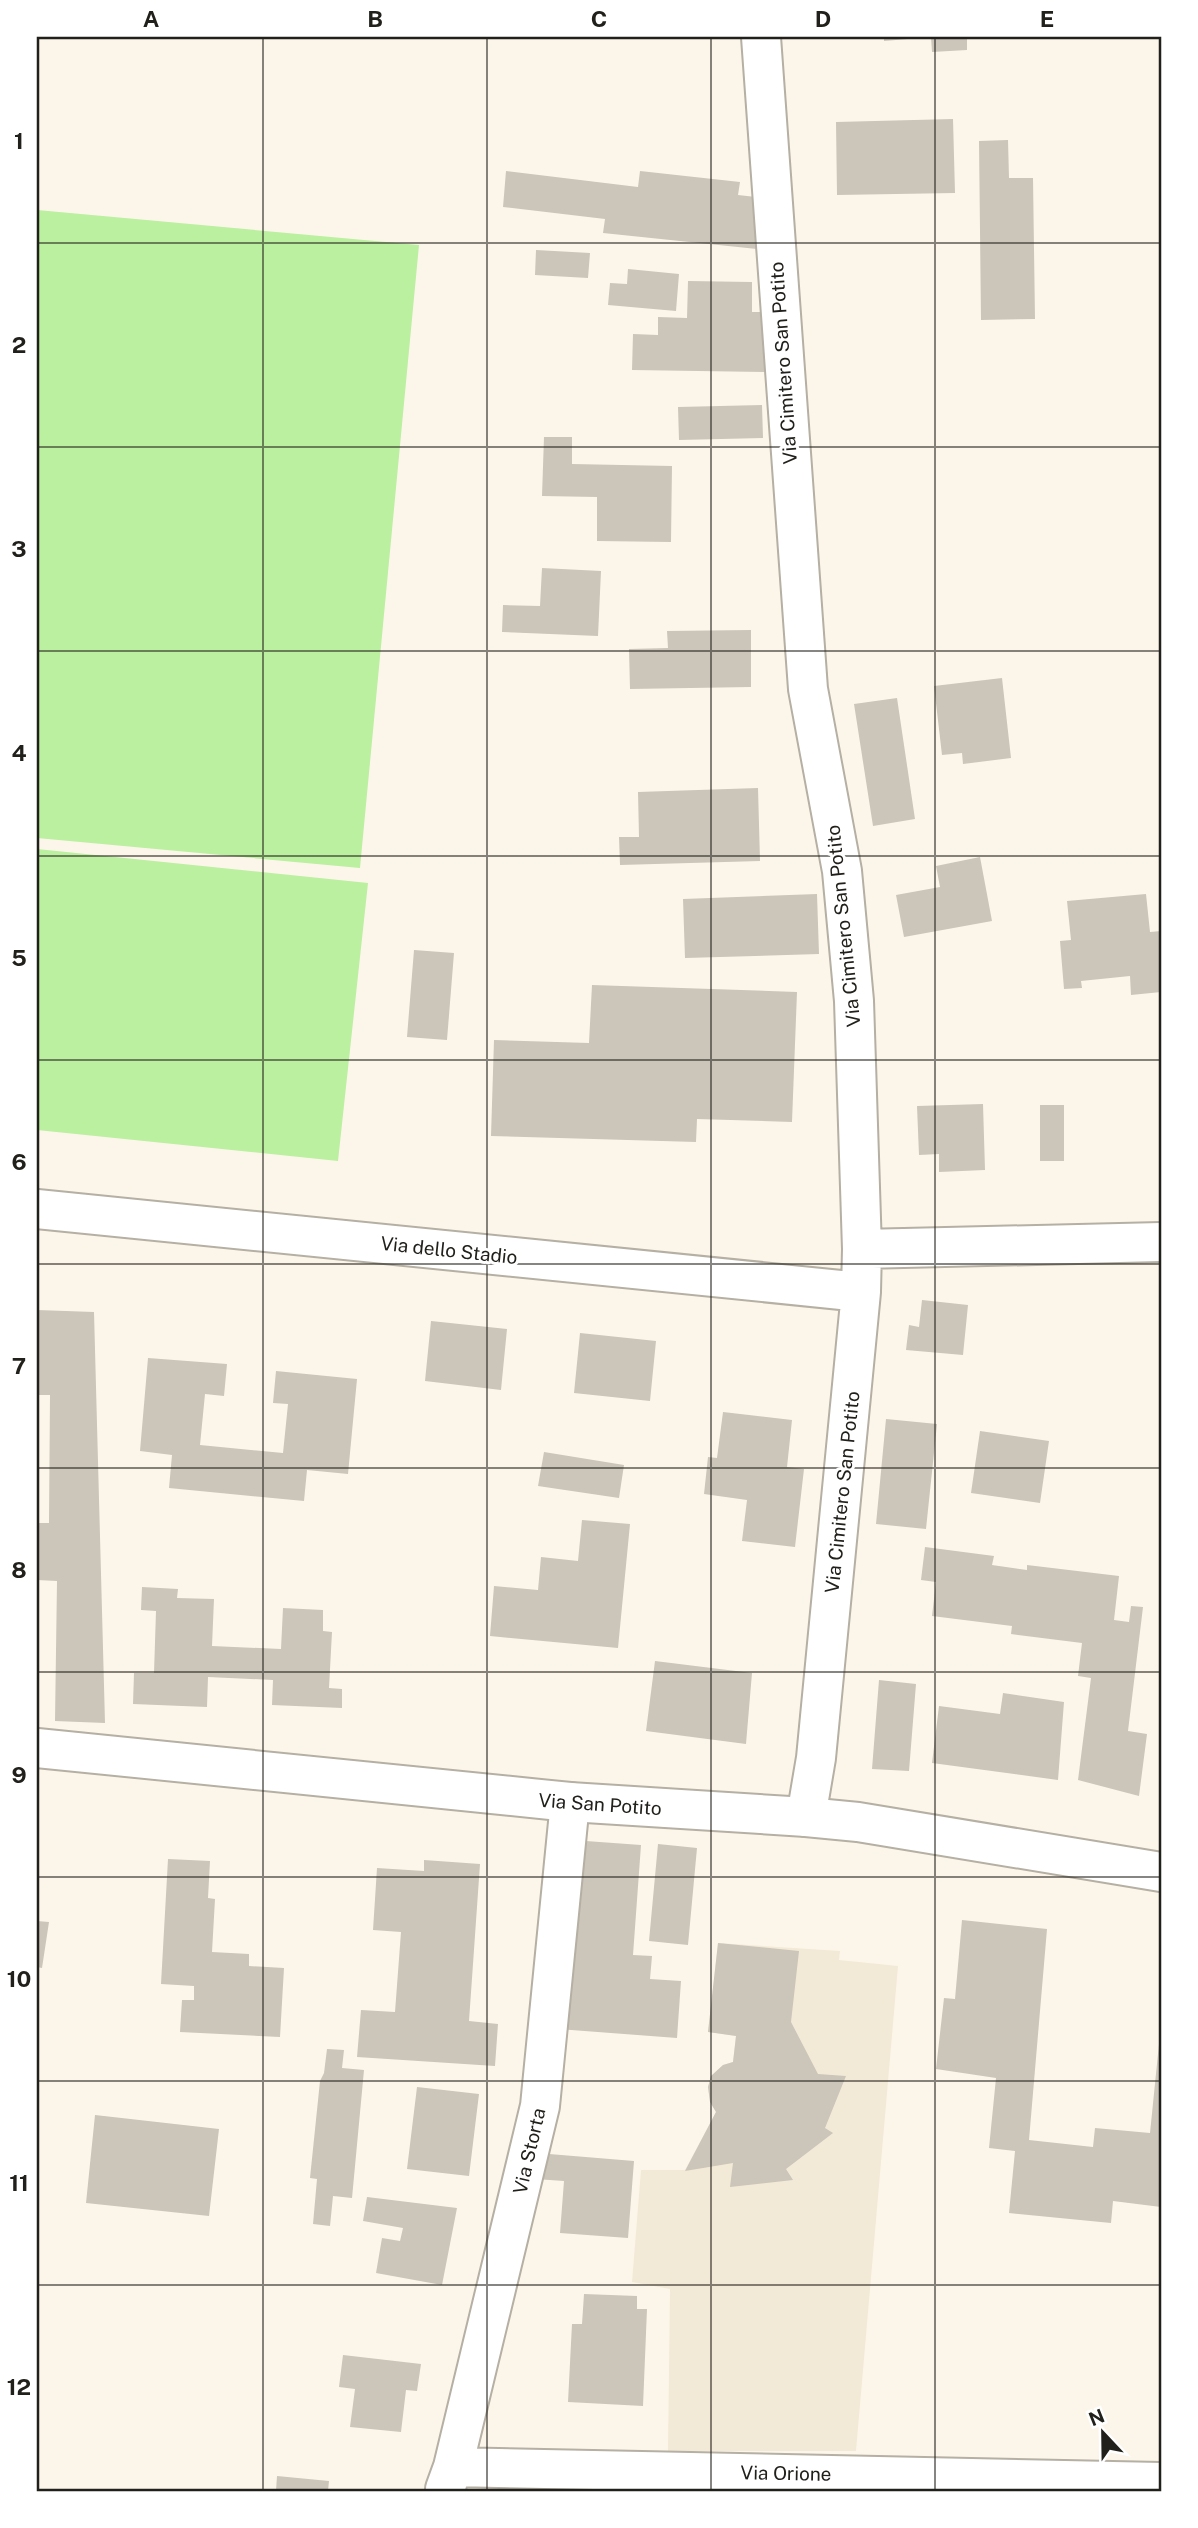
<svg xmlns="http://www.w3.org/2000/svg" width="1198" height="2528" font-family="'Public Sans',sans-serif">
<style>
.built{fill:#f3e9d7}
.green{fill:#baf09f}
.building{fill:#cbc5ba}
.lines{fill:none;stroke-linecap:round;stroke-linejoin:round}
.minor-casing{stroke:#b5afa4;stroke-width:42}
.tertiary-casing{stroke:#b5afa4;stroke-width:42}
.minor{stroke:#fff;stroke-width:38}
.tertiary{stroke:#fff;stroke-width:38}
.grid{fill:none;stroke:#22201b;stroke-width:2;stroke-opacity:0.55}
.labels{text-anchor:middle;stroke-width:6;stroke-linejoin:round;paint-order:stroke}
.street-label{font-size:19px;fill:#22201b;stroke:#fff}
.neatline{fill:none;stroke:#22201b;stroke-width:2.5}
.grid-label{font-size:23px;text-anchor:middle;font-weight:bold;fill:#22201b}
</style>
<rect width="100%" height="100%" fill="#fcf6ea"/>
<path class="built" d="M718,1943l122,8 -1,9 59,6 -42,485h-188l2,-162 -38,-7 9,-112h44l31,-58 -6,-10 -2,-15 3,-11 12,-11 10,-3 3,-26 -28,-4z"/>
<path class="green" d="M37,210l382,35 -59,623 -323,-30z
M37,849l331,34 -30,278 -301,-31z"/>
<path class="building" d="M884,37h24v2l-24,2z
M931,37h36v13l-35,2z
M953,119l2,74 -118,2 -1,-73z
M1008,140l1,38h24l2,141 -54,1 -2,-179z
M506,171l132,16 2,-16 100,11 -2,13 18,2 1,52 -154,-16 2,-14 -102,-12z
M536,250l54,3 -2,25 -53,-3z
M628,269l51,5 -3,37 -68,-6 2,-22 17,1z
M688,281l64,1v30h16l-2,60 -134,-2 1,-36 25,1v-18l29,1z
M762,405l1,33 -84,2 -1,-33z
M544,437h28v27l100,2 -1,76 -74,-1v-44l-55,-1z
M542,568l59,3 -3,65 -96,-4 1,-27 37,1z
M751,630v57l-121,2 -1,-40 39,-1 -1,-17z
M1002,678l9,80 -48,6 -1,-11 -20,2 -8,-69z
M897,698l18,121 -42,7 -19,-122z
M758,788l2,73 -140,4 -1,-28h20l-1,-45z
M980,857l12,64 -88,16 -8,-42 44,-8 -4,-21z
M817,894l2,60 -134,4 -2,-59z
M1146,894l4,38 11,-1v61l-30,3 -1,-19 -49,5 1,7 -18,1 -4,-48 11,-1 -4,-39z
M414,950l40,3 -7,87 -40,-3z
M592,985l205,7 -5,130 -95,-3 -1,23 -205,-6 3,-96 95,3z
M983,1104l2,66 -46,2v-18l-20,1 -2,-49z
M1040,1105h24v56h-24z
M922,1300l46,5 -5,50 -57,-5 3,-25 10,2z
M37,1310l57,2 11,411 -50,-2 2,-140 -20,-1v-57h12l1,-128h-13z
M431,1321l76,8 -6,61 -76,-9z
M580,1333l76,8 -6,60 -76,-8z
M148,1358l79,6 -3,32 -19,-2 -5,51 83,8 5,-49 -15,-1 3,-32 81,8 -9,95 -41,-4 -3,31 -135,-13 3,-33 -32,-4z
M723,1412l69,8 -5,47 17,2 -9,78 -53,-6 5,-41 -43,-6 4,-37 9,1z
M886,1419l51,5 -11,105 -50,-5z
M980,1431l69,10 -9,62 -69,-10z
M544,1452l80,13 -5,33 -81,-12z
M582,1520l48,4 -12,124 -128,-12 4,-50 44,4 3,-33 37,4z
M925,1547l69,9 -2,9 35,5v-5l92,11 -5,44 15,2 2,-16 12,1 -15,124 19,3 -8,62 -61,-16 13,-102 -13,-2 4,-33 -71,-9 1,-8 -80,-10 4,-34 -15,-2z
M142,1587l36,2 -1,9 37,1 -2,47 69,3 2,-41 40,2v21l9,1 -3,56 13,1v19l-70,-3 1,-25 -65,-3 -1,30 -74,-3 1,-31h20l2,-62 -15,-1z
M655,1661l97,12 -6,71 -100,-13z
M879,1680l37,4 -7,87 -37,-2z
M1003,1693l61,9 -6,78 -126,-17 7,-57 61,8z
M572,1840l69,5 -8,110 19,1 -2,23 31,2 -4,57 -119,-9z
M658,1844l39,4 -9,97 -39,-4z
M168,1859l42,2 -2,37 7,1 -3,53 37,2v12l35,2 -4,69 -100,-5 2,-32h12v-14l-33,-2z
M424,1860l56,4 -11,157 29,3 -3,42 -138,-9 4,-47 34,2 6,-80 -28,-2 4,-62 47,3z
M962,1920l85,9 -18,211 64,7 2,-19 55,5 9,-89h2v163l-48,-6 -2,22 -102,-10 6,-62 -26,-3 7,-70 -60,-9 8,-71 11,1z
M37,1921l12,1 -7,46 -5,-1z
M718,1943l81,8 -8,71 27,52 28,2 -21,52 8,5 -47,36 7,11 -63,7 3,-24 -48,8 31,-59 -6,-10 -2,-15 3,-11 12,-11 10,-3 3,-26 -28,-4z
M327,2049l17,1 -2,18 22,2 -12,128 -19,-2 -3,30 -17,-2 4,-45 -7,-1 10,-97 4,-8z
M417,2087l62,7 -10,82 -62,-7z
M95,2115l124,14 -10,87 -123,-13z
M537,2153l97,8 -6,77 -68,-5 4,-52 -29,-2z
M367,2197l90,11 -15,77 -66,-12 6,-35 18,3 3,-13 -40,-7z
M584,2294l53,2v13h10l-4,97 -75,-4 4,-78h10z
M343,2355l78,9 -4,27 -11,-1 -5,42 -51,-5 5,-38 -16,-2z
M277,2476l52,5 -1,10h-52z"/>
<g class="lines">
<defs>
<path id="minor" d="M761,37l47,652 34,182 12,130 8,248 -1,43 -45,466 -10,59
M37,1209l824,83
M862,1249l299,-7
M453,2467l708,15
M445,2489l8,-22 87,-361 30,-304"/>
<path id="tertiary" d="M37,1748l533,54 236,15 52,5 303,50"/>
</defs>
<use href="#minor" class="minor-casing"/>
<use href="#tertiary" class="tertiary-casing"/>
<use href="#minor" class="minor"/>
<use href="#tertiary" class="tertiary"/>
</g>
<path class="grid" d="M263,37v2454M487,37v2454M711,37v2454M935,37v2454M37,243h1124M37,447h1124M37,651h1124M37,856h1124M37,1060h1124M37,1264h1124M37,1468h1124M37,1672h1124M37,1877h1124M37,2081h1124M37,2285h1124"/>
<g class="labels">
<g class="street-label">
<text transform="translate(783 363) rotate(-94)" y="7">Via Cimitero San Potito</text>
<text transform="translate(843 926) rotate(-96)" y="7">Via Cimitero San Potito</text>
<text transform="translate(449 1250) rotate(6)" y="7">Via dello Stadio</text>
<text transform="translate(842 1492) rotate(-84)" y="7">Via Cimitero San Potito</text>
<text transform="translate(600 1804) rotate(4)" y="7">Via San Potito</text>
<text transform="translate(529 2151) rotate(-77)" y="7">Via Storta</text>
<text transform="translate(786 2473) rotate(1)" y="7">Via Orione</text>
</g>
</g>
<rect width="1198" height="2528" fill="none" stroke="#ffffff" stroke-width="77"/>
<g transform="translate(1103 2433) rotate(338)" stroke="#ffffff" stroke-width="5" paint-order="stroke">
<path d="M0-5L12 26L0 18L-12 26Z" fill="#22201b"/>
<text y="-10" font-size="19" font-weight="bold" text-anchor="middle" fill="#22201b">N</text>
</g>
<rect x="38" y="38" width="1122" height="2452" class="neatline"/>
<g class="grid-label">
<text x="151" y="27">A</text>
<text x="375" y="27">B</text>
<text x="599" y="27">C</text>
<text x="823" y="27">D</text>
<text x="1047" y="27">E</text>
<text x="19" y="149">1</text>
<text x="19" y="353">2</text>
<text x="19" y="557">3</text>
<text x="19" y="761">4</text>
<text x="19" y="966">5</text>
<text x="19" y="1170">6</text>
<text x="19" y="1374">7</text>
<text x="19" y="1578">8</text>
<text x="19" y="1783">9</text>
<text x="19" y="1987">10</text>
<text x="19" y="2191">11</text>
<text x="19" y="2395">12</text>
</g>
</svg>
